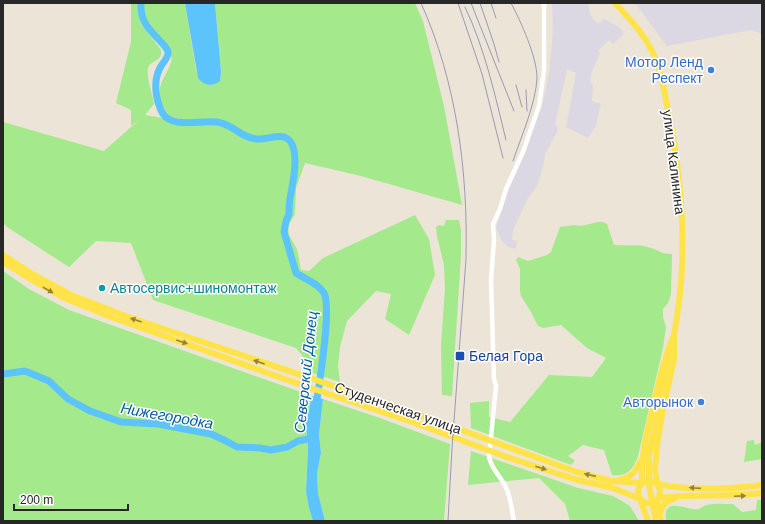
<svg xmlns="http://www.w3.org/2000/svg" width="765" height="524" font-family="Arial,sans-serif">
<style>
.industrial{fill:#dcd8e3}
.green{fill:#a4e98c;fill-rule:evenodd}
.water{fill:#5cc4fb}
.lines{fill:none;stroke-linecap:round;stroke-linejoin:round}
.river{stroke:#5cc4fb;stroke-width:7}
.minor{stroke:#fff;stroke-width:4.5}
.major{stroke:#ffe348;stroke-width:6}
.rail{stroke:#999bb4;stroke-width:1}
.oneway{fill:#938538}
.shop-dot{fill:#3f7fe0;stroke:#fff;stroke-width:1.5}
.culture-dot{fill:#0f9aa8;stroke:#fff;stroke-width:1.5}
.transit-dot{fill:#1a4fb4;stroke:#fff;stroke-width:1.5}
.labels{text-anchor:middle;stroke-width:3;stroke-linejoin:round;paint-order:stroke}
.shop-label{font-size:14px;fill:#366cbe;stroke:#fff;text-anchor:end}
.street-label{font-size:14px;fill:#272727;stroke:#fff}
.culture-label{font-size:14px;fill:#0d838f;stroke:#fff;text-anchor:start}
.transit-label{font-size:14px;fill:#164399;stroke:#fff;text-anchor:start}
.water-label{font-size:15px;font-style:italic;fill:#005da2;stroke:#fff}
</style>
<rect width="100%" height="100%" fill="#ece4d6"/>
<path class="industrial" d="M552,3h36l2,12 8,9 6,-5 15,8 5,7 -11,10 -4,-4 -11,11 2,3 -8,17 -2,11 3,3 -1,16 9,3 -5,22 -8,12 -22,-11 10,-54 -9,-4 -12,56 3,2 -1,5 -12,22 -1,9 -7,23 -9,12 -15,32 -1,10 5,1 -1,8 -8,-2 -6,-6 -6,-13 11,-34 20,-47 16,-45 6,-29 4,-42z
M635,3h127v31l-11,-4 -84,16z"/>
<path class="green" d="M131,3h54l11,67c4,15 11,18 24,11l1,-9 -6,-69h200l8,18 21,85 18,99 -101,-29 -56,-13 -9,25 -1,26 -7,12 1,9 8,14 4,21 8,1 14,-13 92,-43 14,24 6,36 -26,60 -24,-16 6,-25 -15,-3 -29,30 -7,26 -2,19 2,16 -34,-11 -1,-12 -9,-11 -143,-48 -22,-57 -35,-2 -27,26 -62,-40 -4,-4v-101l101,29 35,-31 -8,6v-16l-15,-7 15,-61zM139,4c3,6 5,13 10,19 8,12 19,18 22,32 4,14 -19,27 -9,50 6,11 6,10 18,14h-12l-23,-4 9,-11c-1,-9 -8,-26 -6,-35 2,-10 15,-6 13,-19l-20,-26z
M446,220h13l2,10v25l-9,141 -10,-1 -1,-50 4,-56 -1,-24 -7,-29 -1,-9 3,-2 5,1z
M598,222h5l4,2 7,21h3v2l1,-2c11,1 23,-1 33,3 10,3 10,6 21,6l-1,40 -3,9 -5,6v8l3,10 -3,21 -25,108c-5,13 -10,21 -26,19l-8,-25 -21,-5 -15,11 6,4v2l-3,3 -100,-37 -1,-25 19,-2v16l21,5 39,-47 43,2 14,-19 -19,-10 -26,-23 -18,3 -5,-2 -7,-14 -10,-16 -1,-6v-21l-4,-9 2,-3 10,4 19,-6 4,-3 9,-25 14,-2 7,1z
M3,271l26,18 40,21 243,86 -6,27 2,25 -2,44 3,16 4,13h-310z
M323,399l54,18 73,27 -6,77h-119l-7,-28 -1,-20 4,-20 -2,-18z
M754,440l1,5 7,-3v17l-18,3 3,-21z
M471,451l107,37 35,8 17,10 9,15h-69l-5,-17 -26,-26 -71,7z
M757,500h5v21h-96c-4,-27 22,-9 33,-12 3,-1 5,-4 8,-4 8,-2 18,-1 26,-1l9,8 14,-2z"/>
<path class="water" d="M185,3h30l6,69 -1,9c-8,6 -16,5 -22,-3z
M312,396l11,3 -4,36 2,18 -4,20 1,20 7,28h-12l-4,-13 -3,-16 2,-44 -2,-25z"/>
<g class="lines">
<path class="river" d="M141,3c-1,19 8,26 20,39 3,3 6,6 7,10 1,6 -7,12 -9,18 -6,13 -3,32 4,44 11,16 43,4 58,9 13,3 21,15 36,16 8,1 18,-4 27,-2 19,6 8,49 6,62 -1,5 -1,10 -1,15l-3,7 -2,11 12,41c9,6 22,10 28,20 8,15 -5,92 -8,113
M3,374l22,-3 24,10 19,18 22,12 31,11 37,2 53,10 13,6 13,7 23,1 11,2 16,-3 11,-6 15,-3"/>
<path class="minor" d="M514,521c-2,-10 -3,-21 -7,-31 -4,-12 -15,-19 -18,-33l7,-71 -2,-7 -3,-99 3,-40 -1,-16 7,-15 6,-20 17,-37 16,-46 5,-36v-67"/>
<path class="major" d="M615,3c14,15 28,30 37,48 9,18 12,39 16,59 15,74 21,154 5,229
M3,255l31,20 37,20 60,23 286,96 157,57 37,10 31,2c-1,-28 5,-52 12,-79 5,-24 10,-46 20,-69
M3,262l29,18 32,18 47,19 182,65 122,41 89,33 70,23 39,9 27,11 8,22
M674,337v22l-11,50 -6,36 -2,25 2,13c10,4 19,4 30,5 25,1 50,1 75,-3
M620,480c11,-3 16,-8 20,-18
M638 492a11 11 0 1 1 22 0a11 11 0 1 1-22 0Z
M660,514c2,-10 6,-12 15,-16
M656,521l-7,-36v-30l22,-105
M661,521l-4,-17 2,-6c34,-5 69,0 103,-5"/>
<path class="rail" d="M421,3c36,80 47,169 45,256l-14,189 -4,73
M458,3l24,71 21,84
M471,3l43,108
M480,3l14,41 5,18
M491,3l5,15
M511,3c10,19 26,54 26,75 -1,25 -16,59 -24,83
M465,7c20,42 30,88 41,133
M516,85l6,22
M526,90l1,21"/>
</g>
<defs><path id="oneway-solid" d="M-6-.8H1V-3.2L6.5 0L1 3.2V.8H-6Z"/></defs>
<g class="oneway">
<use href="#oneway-solid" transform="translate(48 290) rotate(29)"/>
<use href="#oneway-solid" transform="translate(136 320) rotate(-161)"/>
<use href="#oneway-solid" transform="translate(182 342) rotate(19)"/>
<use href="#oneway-solid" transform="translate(259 362) rotate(-161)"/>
<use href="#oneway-solid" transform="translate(541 468) rotate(18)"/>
<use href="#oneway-solid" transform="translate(590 475) rotate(-167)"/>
<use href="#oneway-solid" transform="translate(695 488) rotate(-176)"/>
<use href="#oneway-solid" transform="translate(740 496) rotate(-3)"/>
</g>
<g class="shop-dot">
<circle cx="711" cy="70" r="4"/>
<circle cx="701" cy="402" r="4"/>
</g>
<circle class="culture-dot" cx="102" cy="288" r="4"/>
<rect class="transit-dot" x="455" y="351" width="10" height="10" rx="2"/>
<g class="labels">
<g class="shop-label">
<text x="703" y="67">Мотор Ленд<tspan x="703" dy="16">Респект</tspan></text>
<text x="693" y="407">Авторынок</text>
</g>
<g class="street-label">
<text transform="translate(674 162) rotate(83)" y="5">улица Калинина</text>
<text transform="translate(398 408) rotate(19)" y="5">Студенческая улица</text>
</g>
<g class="culture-label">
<text x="110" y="293">Автосервис+шиномонтаж</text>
</g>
<g class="transit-label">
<text x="469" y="361">Белая Гора</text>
</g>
<g class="water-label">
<text transform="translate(306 372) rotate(-84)" y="5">Северский Донец</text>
<text transform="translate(167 416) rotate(10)" y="5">Нижегородка</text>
</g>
</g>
<rect width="765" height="524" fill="none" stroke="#272727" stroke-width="8"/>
<path d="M14 504v6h114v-6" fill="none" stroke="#272727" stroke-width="2"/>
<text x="20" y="504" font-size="12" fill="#272727" stroke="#ffffff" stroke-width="3" paint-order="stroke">200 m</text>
</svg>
